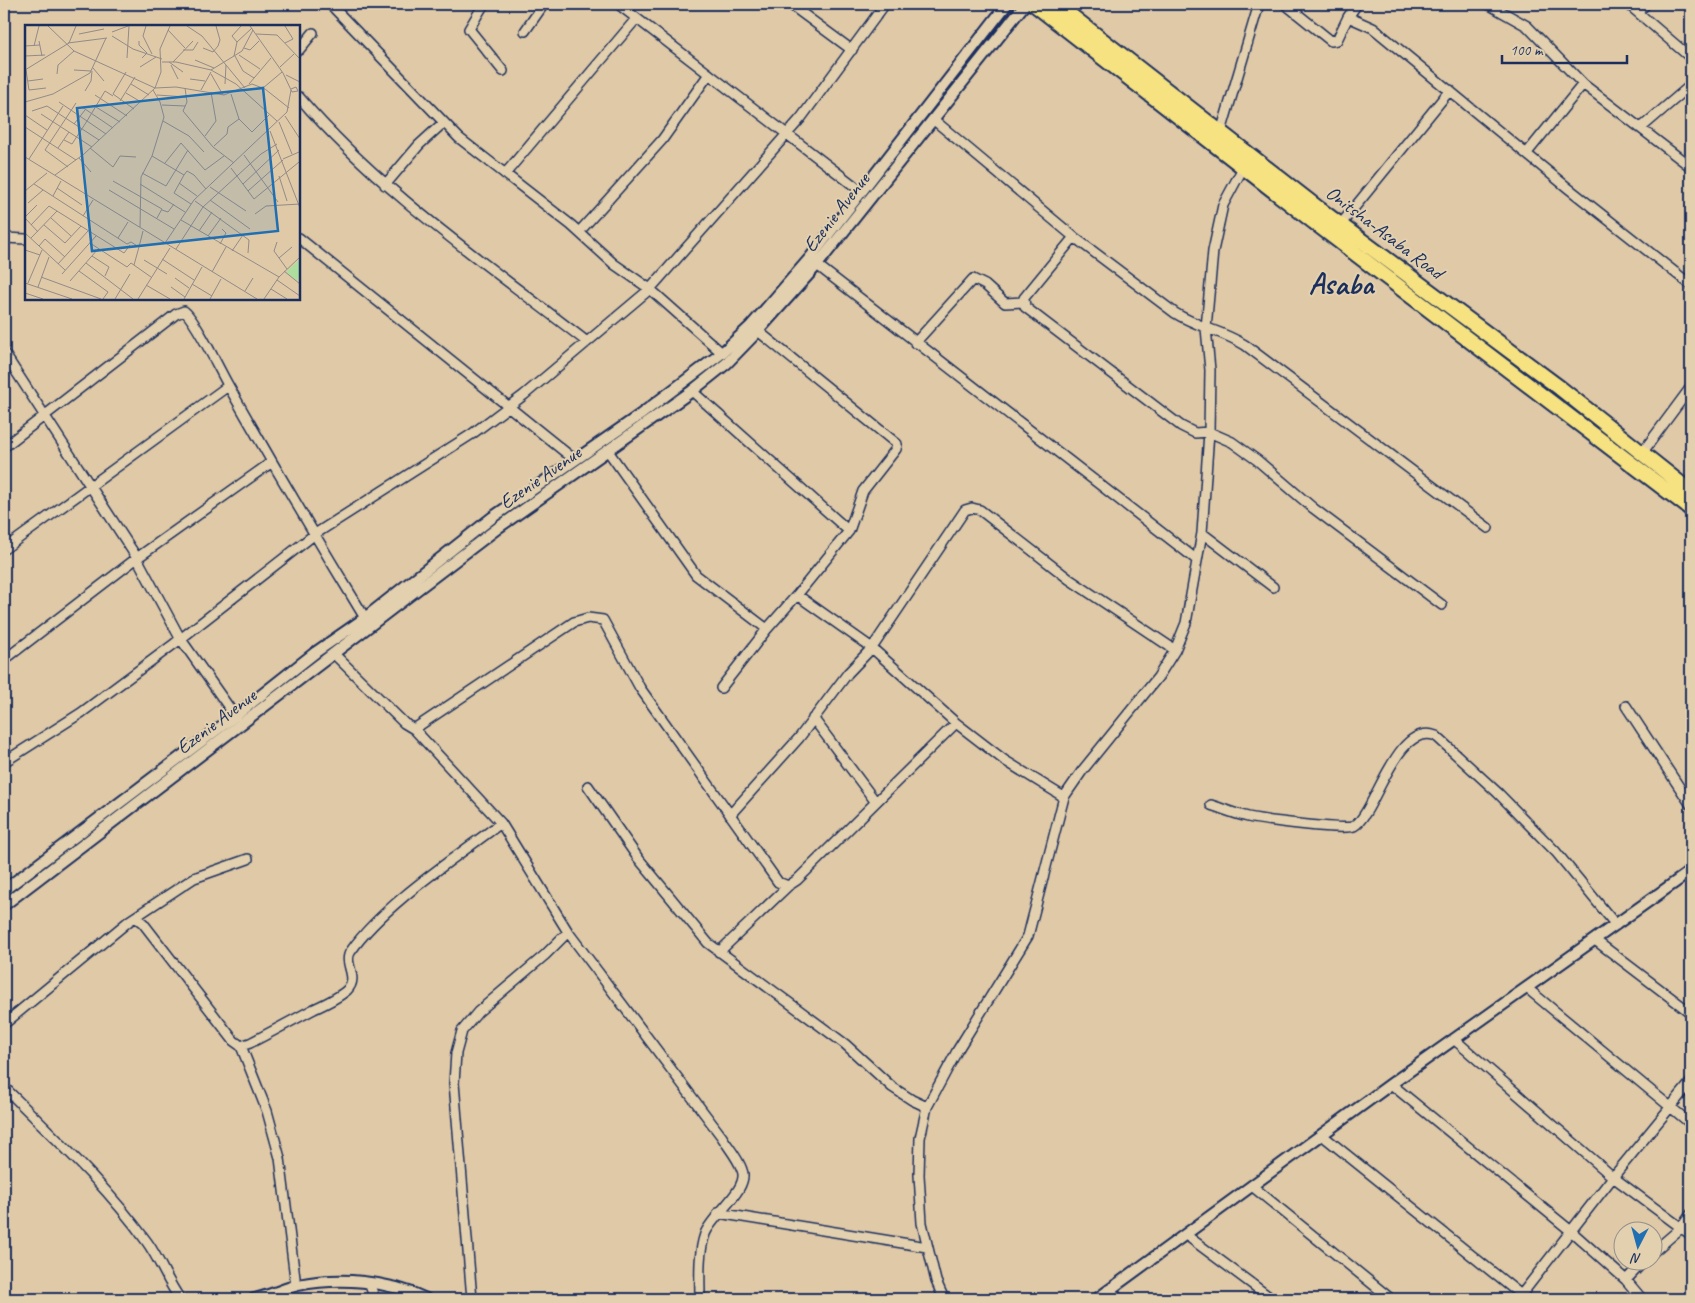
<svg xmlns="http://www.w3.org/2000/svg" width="1695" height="1303" font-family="Caveat,sans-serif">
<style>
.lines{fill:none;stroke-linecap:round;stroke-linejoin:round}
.minor-casing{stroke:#1b2f5e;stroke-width:12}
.tertiary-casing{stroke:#1b2f5e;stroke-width:14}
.trunk-casing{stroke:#1b2f5e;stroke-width:18}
.minor{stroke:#e3d0ae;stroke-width:9}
.tertiary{stroke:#e3d0ae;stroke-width:10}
.trunk{stroke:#f7e281;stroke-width:14}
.labels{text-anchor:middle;stroke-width:4;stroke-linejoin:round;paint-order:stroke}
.street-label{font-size:20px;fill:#1b2f5e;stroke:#e3d0ae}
.town-label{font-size:30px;font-weight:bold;fill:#1b2f5e;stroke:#e3d0ae}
.inset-road{fill:none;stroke:#918b89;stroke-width:1}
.view{fill:#1f6fb2;fill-opacity:0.15;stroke:#1f6fb2;stroke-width:2.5}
.inset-edge{fill:none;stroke:#1b2f5e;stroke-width:2.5}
</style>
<rect width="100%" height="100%" fill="#e0c9a6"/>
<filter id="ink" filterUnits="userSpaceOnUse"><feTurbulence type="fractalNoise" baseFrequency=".02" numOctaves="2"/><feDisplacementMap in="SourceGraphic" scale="10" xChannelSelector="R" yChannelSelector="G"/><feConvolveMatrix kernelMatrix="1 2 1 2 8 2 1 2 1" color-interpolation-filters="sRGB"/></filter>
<g filter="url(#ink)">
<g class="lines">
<defs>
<path id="minor" d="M330,4l129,134 112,87 43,39 36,25 72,64
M484,4l-15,25 34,42
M618,4l243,187
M1285,4l46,37 6,-1 11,-23 25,11 195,160 123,97
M1488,4l39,22 56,58 108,83
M1628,4l63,54
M791,5l61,45
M1638,12l8,-8
M1348,17l9,-13
M525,31l19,-27
M299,50l14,-17
M299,97c82,96 189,168 288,245
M934,120l140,117 101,76c22,14 48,18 70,32l243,183
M1641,128l50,-43
M1221,132l38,-128
M1527,153l56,-69
M505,174l131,-155
M385,185l34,-40 24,-22
M1341,224l109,-134
M579,232l83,-92 47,-66
M1074,237l-50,61 1,9 156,119 14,7 14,-1 23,10 25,18 56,48 129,97
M4,238l22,1
M299,238l276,222
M817,265l380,295
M758,331l139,113 -1,5 -33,42 -14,40 -52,64
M915,343l58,-64 12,6 20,18 18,-1
M4,353l133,205 43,80 55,78
M692,391l157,140
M4,447l172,-133 8,-3c11,8 35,58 44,74 44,78 90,156 137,233
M608,451l88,124 71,54 30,-34 75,53 84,75 48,37 60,37
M1642,453l49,-66
M1202,533l71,54
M4,549l224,-163
M334,654l70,69 10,6 87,94 67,109 154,205c6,10 16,21 20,33 8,19 -30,45 -37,64 -7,20 -5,44 -5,65
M4,660l133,-102 135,-96
M721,688l46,-59
M1626,706l65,99
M813,718l62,83
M414,729l160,-107 14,-4 15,2 37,68 138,194 10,4 9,-6 159,-157
M4,762l77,-49 93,-69 141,-110 157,-100 52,-39 126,-106 151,-171 84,-114
M588,786l50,72 70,85 137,101 47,43 20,13 15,7
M1211,805c12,4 24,9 37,12 14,3 98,14 106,9 21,-11 42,-106 82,-90l62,57 58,59 60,73
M730,815l69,-77 49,-65 24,-25 93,-138 7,-2 8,2 89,69 106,71
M135,917l59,-39 54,-19
M1595,940l96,73
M719,952l69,-66
M1528,989l163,135
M4,1024l125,-103 6,-4 8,6 91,118 7,5 26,65 13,47 16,128
M1455,1040l158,137 -95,122
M241,1046l9,-3c22,-11 43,-23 64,-34 11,-5 24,-11 33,-19 13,-13 -5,-27 4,-39 32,-46 104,-93 150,-128
M1691,1082l-78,95 78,58
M1391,1084l180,147 55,49 16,19
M4,1087c49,49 102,98 143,155 13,18 20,39 33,57
M1322,1135l199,160
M1252,1186l139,113
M718,1213l209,34
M1186,1235l86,64
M1652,1253l29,-25 10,-14
M1626,1280l19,-20
M369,1283l6,16
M1108,1290l12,9
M472,1299l-18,-216 2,-30 6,-22 16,-19 67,-57 23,-23
M944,1299l-8,-18 -14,-58 -3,-48 1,-37 7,-31 30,-56 71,-115 36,-139 18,-26 76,-94 17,-27 11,-27 16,-90 7,-101 1,-62 -4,-42 7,-77 10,-46 21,-39"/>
<path id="tertiary" d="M4,890l231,-174 81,-64 49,-34 128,-101 147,-102 82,-62 28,-26 60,-69 197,-254
M4,905l495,-378 193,-136 35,-28 31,-32 59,-66 208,-261
M254,1299c15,-3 29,-10 44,-14 40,-8 91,-5 128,14
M1097,1299l294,-215 300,-213"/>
<path id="trunk" d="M1034,4l280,218 377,287
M1056,4l263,205 241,179 131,104"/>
</defs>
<use href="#minor" class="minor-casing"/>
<use href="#tertiary" class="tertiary-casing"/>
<use href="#trunk" class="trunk-casing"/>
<use href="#minor" class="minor"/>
<use href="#tertiary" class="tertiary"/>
<use href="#trunk" class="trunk"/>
</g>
</g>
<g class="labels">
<g class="street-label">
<text transform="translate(836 212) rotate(-52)" y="7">Ezenie Avenue</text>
<text transform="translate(1385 232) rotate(37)" y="7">Onitsha-Asaba Road</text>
<text transform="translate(540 477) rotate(-35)" y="7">Ezenie Avenue</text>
<text transform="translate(216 721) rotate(-37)" y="7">Ezenie Avenue</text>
</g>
<g class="town-label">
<text x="1341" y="294">Asaba</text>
</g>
</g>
<g transform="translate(25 25)">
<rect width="275" height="275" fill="#e0c9a6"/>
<path d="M275,234v16l-3,6 -11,-9z" fill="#adde9e"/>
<path class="inset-road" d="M23,1l26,25 81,37 21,-1 48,8 28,-11 13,5 24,19M121,1l-3,10 9,18M162,1l15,10 43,52M225,1l33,47 9,19 6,-1 -2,-4 -5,2M143,5l17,18M87,7l16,-6M54,9l25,-5M231,9l21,1 23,24M87,11l21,13 29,10M14,16l3,15M114,16v4l8,8 -5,5M212,17l-5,-6 9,-10M43,18l39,-5M260,18l8,-4 -8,-13M0,21l15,-1M9,21l5,-20M178,23l10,4 5,-6 2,-6 -4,-14M219,23l6,2 9,-9M158,25h10l5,-8M214,30l21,14M0,31l20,-1M209,31l8,-5 11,-21M210,31l8,15 11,7M102,33l2,-32M170,35l19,8M137,37h14l35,8 23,-14 3,-14 15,-14M144,37l14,10M148,37l20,-21M146,40l7,14M115,42l16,-10M255,42l14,-13M68,43l11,13M0,45l44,-27 7,-17M1,45l3,20 17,-2M49,45l17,1M186,45l25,14 41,37M101,47l-13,22 21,15M32,49l1,-9 16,-14M186,49l12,21M261,50l14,7M165,54l15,2M3,56l15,-2M106,59l18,11M200,59l1,-19M224,59l22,-26M160,63l2,14 -4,9 30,36 21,16M238,63l19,-16M176,65l10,-18M60,66l6,-10 1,-10M101,68l15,9M206,69l8,25 13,13 17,-17M70,70l32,21M132,70l29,2M95,76l15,-24M0,77l28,-8 37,-21 16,-35M34,77l28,19 -15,23 -8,-4M137,80l23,1M57,82l31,21M71,82l24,15M7,86l15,-5 52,34M16,89l51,33M0,90l22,15M260,91l15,23v31M138,96l26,15 15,16M254,97l13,32M49,99l11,-14M0,102l51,33M245,106l30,77M81,109l-19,-13 18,-30 8,5M180,111l11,-15 -5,-29M189,121l13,-12 1,-7 11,-8M33,123l11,-16M65,123l23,19 7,-11 16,1M219,130l34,47M127,131l32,19 3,-4 7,4 12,14M0,132l232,142M54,133l12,14M4,134l34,-53M258,134l16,-7M140,138l16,-20 24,27 19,-14M43,142l-23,-17 31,-47M206,143l23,31 45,-37M117,148l24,13 22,-36M30,150l29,-21 71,-66 6,-16 -1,-23 10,-23M159,150l-10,18 17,11M254,151l8,25M88,156l49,28 -5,9M154,158l18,13M9,159l93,60 4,-2 8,5 4,-16M115,159l45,28M218,159l36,-34M185,162l36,24M32,163l25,17M84,165l65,39M0,166l22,-18M223,166l35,-31M28,171l8,-15M185,175l40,29M170,176l54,39 -1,13M3,178l15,-13M137,185l6,2 6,-8M230,189l11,-8 34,-2M58,191l10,-16M0,192l12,-12M0,193l13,14M26,193l20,18M156,195l98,57M6,200l18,-19 75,47 6,-8M19,200l21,18 16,-17M115,202l1,-50 11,-21 12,-39 -4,-15 -7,-12M174,206l13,-19M0,208l40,37M183,211l13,-18M6,213l26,-27M93,213l10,-16M252,217l-3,9 13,18M65,218l37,24 4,-4 20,14M140,218l29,-43 93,-88 4,-22M195,219l6,-11 -4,-4M14,221l6,-7 20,18M151,224l27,-42 58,-53 16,-10M0,225l15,5M207,226l11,-16M67,231l17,11 -4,9M254,233l13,-11M137,234l32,21M119,235l23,14M61,238l47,36M33,239l30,-33M109,240l5,-18M54,246l29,21 -5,7M259,246l16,13M187,247l14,-25M37,249l34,-38M16,252l60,22M150,253l14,10M252,255l23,16M45,256l28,-32M0,258l47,16M3,258l14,-33M167,259l20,12M121,260l24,14M13,262l11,-30M146,262l14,10M246,264l16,10M220,266l8,-13M0,268l18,6M90,274l15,-25M113,274l32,-51M159,274l18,-32M185,274l11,-20M239,274l15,-22 21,-20"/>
<path class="view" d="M238,63l15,143 -186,20 -15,-143z"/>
<rect width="275" height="275" class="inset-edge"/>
</g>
<rect width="1695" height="1303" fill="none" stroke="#e3d0ae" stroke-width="20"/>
<rect x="10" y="10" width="1675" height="1283" fill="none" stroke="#1b2f5e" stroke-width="2" filter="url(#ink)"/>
<g transform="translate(1638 1246) rotate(186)"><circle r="24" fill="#e3d0ae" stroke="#93908e"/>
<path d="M0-4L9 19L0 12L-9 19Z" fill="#1f6fb2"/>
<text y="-8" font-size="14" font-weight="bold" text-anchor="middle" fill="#1b2f5e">N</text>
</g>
<path d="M1502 55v8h125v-8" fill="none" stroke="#1b2f5e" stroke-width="2.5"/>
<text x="1510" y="55" font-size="15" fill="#1b2f5e" stroke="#e3d0ae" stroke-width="4" paint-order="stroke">100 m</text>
</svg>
